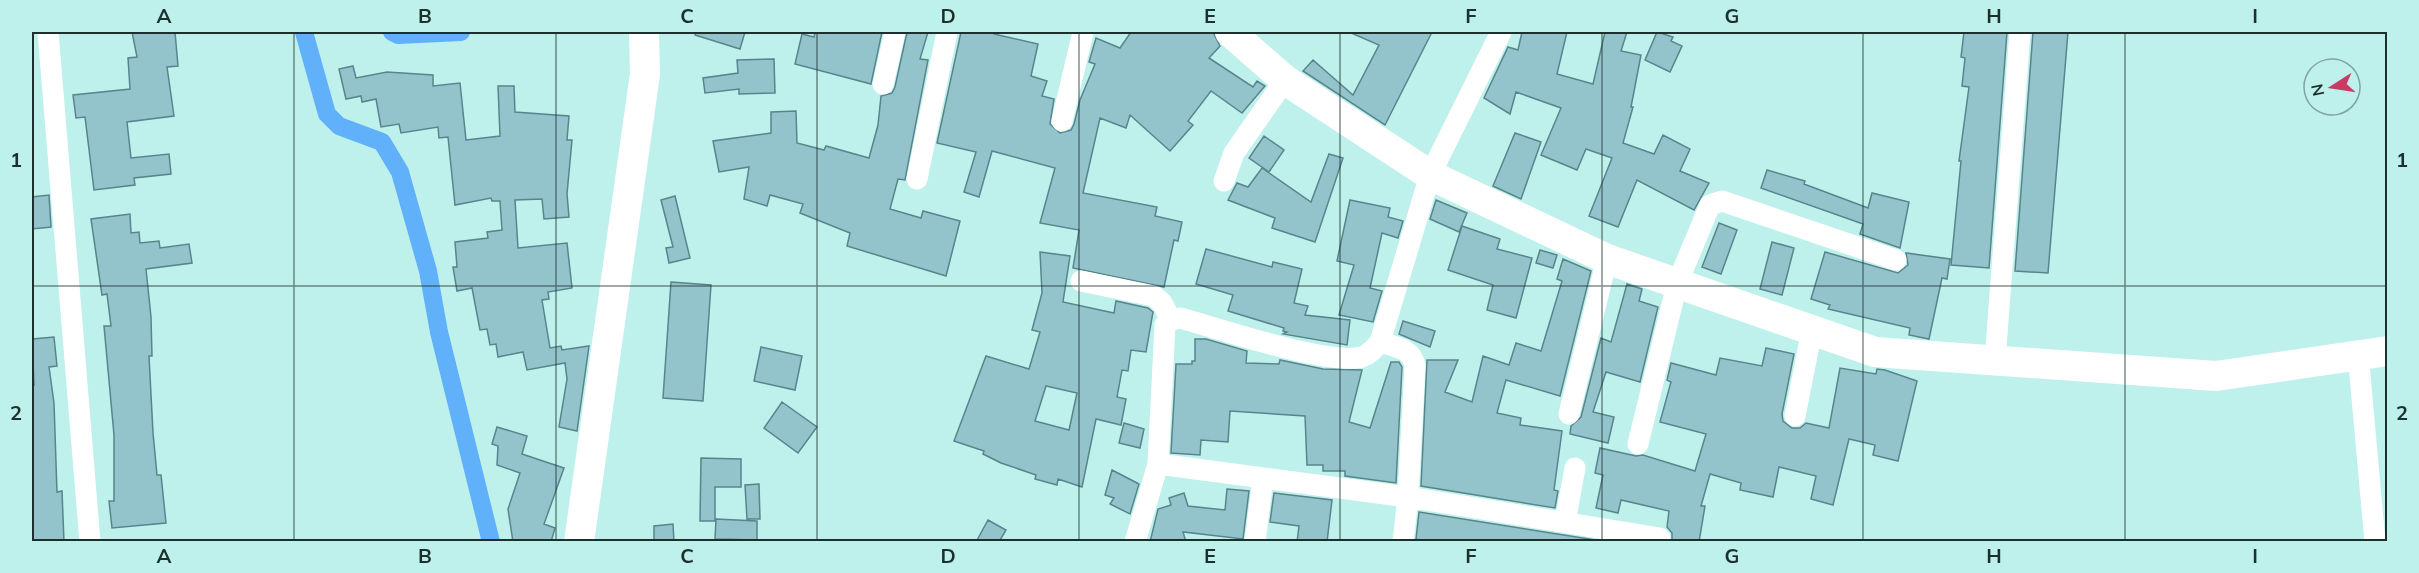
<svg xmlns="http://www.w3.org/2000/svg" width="2419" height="573" font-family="Mulish,sans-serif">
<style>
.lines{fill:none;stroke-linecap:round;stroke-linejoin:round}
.canal{stroke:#60b0fa;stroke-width:18}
.building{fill:#94c4cb;stroke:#57858c;stroke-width:1.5;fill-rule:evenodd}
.minor{stroke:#fff;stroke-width:21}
.secondary{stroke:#fff;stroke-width:30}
.grid{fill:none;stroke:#1c302e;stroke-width:1.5;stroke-opacity:0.55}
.neatline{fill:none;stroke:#1c302e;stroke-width:2}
.grid-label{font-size:20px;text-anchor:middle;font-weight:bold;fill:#1c302e}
</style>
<rect width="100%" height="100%" fill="#bff1ec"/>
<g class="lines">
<path class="canal" d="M304,32l23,82 12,12 43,16 18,30 28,99 11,61 52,210
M392,32l6,3 63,-3"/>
</g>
<path class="building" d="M132,32h43l3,34 -11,1 7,49 -47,6 4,36 38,-4 2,20 -37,4 1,7 -41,5 -9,-73 -9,1 -3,-23 57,-6 -2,-31 9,-1z
M696,32h49l-5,17 -45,-14z
M815,32h67l-11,52 -76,-20 7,-30 12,3z
M907,32h21l-8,27 8,1 -23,120 -7,-1 -8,30 31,9 2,-7 37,10 -14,55 -99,-30 3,-13 -50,-20 3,-9 -33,-9 -3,11 -23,-7 5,-32 -30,5 -6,-31 58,-8v-21l25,-1 1,32 27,7 2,-4 43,12 9,-33 3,-29 11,-3 3,-6z
M961,32h34l-1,2 44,10 -7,32 16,5 -5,15 12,3 -4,25 10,9 11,-3 3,-6 6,-24 15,-36 -6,-2 7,-24 24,10 11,-16h82l7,14 -11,12 44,29 4,-6 8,5 -23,27 -31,-22 -23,30 5,4 -23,26 -40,-36 -4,13 -26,-10 -17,75 74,14 -2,9 27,6 -4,19 -4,-1 -10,47 -91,-19 6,-38 -39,-7 15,-55 -63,-17 -13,46 -15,-5 12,-40 -39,-9z
M1349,32h83l-47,93 -82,-54 10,-11 40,35 26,-50z
M1522,32h45l-10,42 36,10 12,-52h22l-6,19 20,4 -10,52h2l-10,36 31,11 9,-19 27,14 -10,22 29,12 -15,27 -57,-30 -19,47 -29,-11 23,-58 -26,-9 -9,21 -36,-15 20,-47 -45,-16 -6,22 -26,-16 24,-51 10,3z
M1657,32l16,5 -2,4 11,5 -12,26 -25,-12z
M1964,32h43l-18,236 -38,-3 10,-104h-2l10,-74 -7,-1 3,-28 -4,-1z
M2033,32h35l-20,241 -33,-2z
M774,59l1,34 -36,1v-5l-34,4 -2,-15 35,-5 -1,-13z
M353,66l3,12 31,-6 46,3v11l27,-3 6,57 34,-4 -2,-50h16l1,26 54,4 -2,24h5l-5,54 2,23 -25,2 -2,-20 -27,1 3,48 49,-5 5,45 -24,4 1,7 -7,1 8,48 11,-2 1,4 27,-4 -12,85 -18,-4 8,-48 -2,-16 -38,7 -4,-18 -25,5 -2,-13 -6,1 -3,-16 -7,1 -8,-42 -15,3 -4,-24h4l-2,-25 33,-4 -1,-6 15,-2 -2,-29h-8l-1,-3 -36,7 -7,-68 -9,1 -1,-11 -37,6 -2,-9 -18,3 -5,-28 -14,3 -1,-6 -15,3 -7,-30z
M1515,133l26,9 -20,57 -28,-13z
M1264,136l20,14 -15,22 -20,-14z
M1329,154l14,4 -28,84 -43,-14 3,-10 -47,-18 9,-17 11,4 14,-19 49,34z
M1767,170l38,11 -1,3 64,24 4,-15 37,9 -9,46 -40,-14 3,-10 -102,-36z
M49,195l2,32 -19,2v-32z
M675,196l15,62 -21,5 -3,-15 7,-1 -12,-47z
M1350,200l40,8 -2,9 15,4 -5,17 -16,-5 -12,55 12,3 -9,31 -34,-7 15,-50 -17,-4z
M1436,200l31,13 -8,19 -29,-13z
M130,214l1,19 8,-1 1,11 19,-2 1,7 29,-4 3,19 -46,6 5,48 1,39h-3l4,77 4,42h4l5,48 -54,5 -3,-27h5v-66l-10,-109h7l-4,-32 -5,1 -11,-76z
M1719,223l18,7 -16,44 -19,-7z
M1462,226l38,13 -3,10 35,9 -16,60 -29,-8 6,-25 -45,-15z
M1772,242l22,6 -12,47 -22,-6z
M1206,249l66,18 1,-5 29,7 -8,34 14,3 -3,9 45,5 -3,25 -64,-11 4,-2 -4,-1 1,-3 -56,-17 5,-16 -37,-11z
M1540,250l17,5 -4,13 -17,-5z
M1040,252l30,4 -7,46 51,11 2,-12 32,7 5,4 -7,40 -15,-2 -3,21 -6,-1 -5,27 9,2 -5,26 -25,-6 -14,68 -24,-8 -1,6 -22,-6 1,-4 -35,-12 -18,-9 1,-3 -30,-10 32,-85 43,13 11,-37 -8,-2 10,-37zM1046,386l31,7 -8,37 -34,-9z
M1825,252l73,21 10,-8 -2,-12 44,6 -3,20 -5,-1 -13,61 -20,-4 1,-7 -82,-19 2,-4 -19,-6z
M1563,259l28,12 -31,125 -54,-16 -9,33 24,5 -1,7 42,6 -8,59 4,1 -3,17 -134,-22 6,-126h31l-13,32 27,10 11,-46 26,9 7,-22 25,8 21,-70 -5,-2z
M671,282l40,3 -8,116 -40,-3z
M1627,284l15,5 -3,12 19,6 -18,75 -34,-10 -13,40 21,5 -6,26 -38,-9 1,-8 10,-9 20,-79 10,4z
M1403,321l32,10 -5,16 -31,-13z
M54,337l3,29 -8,1 5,36 3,89 5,-1 2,51h-32v-157h2l-2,-46z
M1195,339h11l41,12 -1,12 33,1 1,-4 43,9 39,1 -13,52 21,6 21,-66h8l3,5 -6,116 -51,-7v-5h-22v-6h-16l-2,-49 -75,-5 -2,31 -27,-2 -1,15 -29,-2 5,-89h16v-3h3z
M761,347l41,9 -7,34 -41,-9z
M1766,348l28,6 -12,60 1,7 9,7h8l6,-5 23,5 11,-60 36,6 1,-5 8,1 32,11 -19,80 -25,-6 2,-10 -26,-6 -16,66 -22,-6 5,-23 -37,-9 -6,30 -33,-7 1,-7 -31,-9 -9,32h4l-6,36h-27v-9l-5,-6 2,-16 -48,-11 -3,13 -22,-5 7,-33 -8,-2 5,-25 36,8 7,-1 52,16 11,-37 -46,-12 11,-40 -4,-2 4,-17 45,12 4,-17 42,8z
M782,402l35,25 -19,26 -34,-25z
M1124,423l20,6 -4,19 -21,-5z
M497,427l30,9 -5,18 42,14 -20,56 11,4 -4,14h-38l-5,-33 12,-36 -23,-8 1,-19 -6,-2z
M701,458l40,1v28h-26v34h-15z
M1112,470l27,14 -9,30 -20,-10 4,-6 -9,-3z
M759,484l1,35h-13l-2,-34z
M1227,489l22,2 -6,48 -60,-7 3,10h-36l8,-33 13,-4 -2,-7 15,-5 4,13 37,4z
M1274,493l58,7 -5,42h-30l2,-16 -29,-4z
M1419,512l183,29 -173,1 -13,-3z
M716,519l41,2v19l-42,-1z
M988,520l18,10 -7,12h-23z
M673,524l1,18h-20v-16z"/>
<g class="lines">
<path class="minor" d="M48,32l42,510
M883,84l12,-52
M1062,121l21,-89
M917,179l30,-147
M1224,181l10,-28 51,-73
M1081,281l73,15 8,7 9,17
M1380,342c15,5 32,6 35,24l-7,131 -5,45
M2358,353l17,189
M1995,360l25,-328
M1569,414l38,-155
M1795,416l17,-86
M1638,444l39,-160 33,-79 12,-4 174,59
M1158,464l250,33 252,41
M1565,522l10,-54
M1135,542l23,-78 7,-139 6,-5 9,-2c38,10 148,48 182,39 8,-3 13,-9 18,-15l50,-167 71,-143
M1255,542l8,-64"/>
<path class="secondary" d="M1230,32l55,48 145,95 177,84 268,93 341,24 172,-25
M579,542l66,-468 -1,-42"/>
</g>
<path class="grid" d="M294,32v510M556,32v510M817,32v510M1079,32v510M1340,32v510M1602,32v510M1863,32v510M2125,32v510M32,286h2356"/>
<rect width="2419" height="573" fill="none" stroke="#bff1ec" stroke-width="66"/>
<g transform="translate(2332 87) rotate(258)"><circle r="28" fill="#bff1ec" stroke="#7ea4a0" stroke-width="1.5"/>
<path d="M0-4.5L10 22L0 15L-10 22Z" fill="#ca3b63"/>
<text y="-9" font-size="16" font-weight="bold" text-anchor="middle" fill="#1c302e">N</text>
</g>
<rect x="33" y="33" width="2353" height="507" class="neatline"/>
<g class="grid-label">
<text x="164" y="23">A</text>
<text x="425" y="23">B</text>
<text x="687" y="23">C</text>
<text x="948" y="23">D</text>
<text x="1210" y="23">E</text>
<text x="1471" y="23">F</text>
<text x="1732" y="23">G</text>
<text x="1994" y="23">H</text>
<text x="2255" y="23">I</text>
<text x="16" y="167">1</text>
<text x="2402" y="167">1</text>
<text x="16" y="420">2</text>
<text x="2402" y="420">2</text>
<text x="164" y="563">A</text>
<text x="425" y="563">B</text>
<text x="687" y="563">C</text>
<text x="948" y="563">D</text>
<text x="1210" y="563">E</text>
<text x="1471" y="563">F</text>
<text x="1732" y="563">G</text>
<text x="1994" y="563">H</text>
<text x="2255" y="563">I</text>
</g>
</svg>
